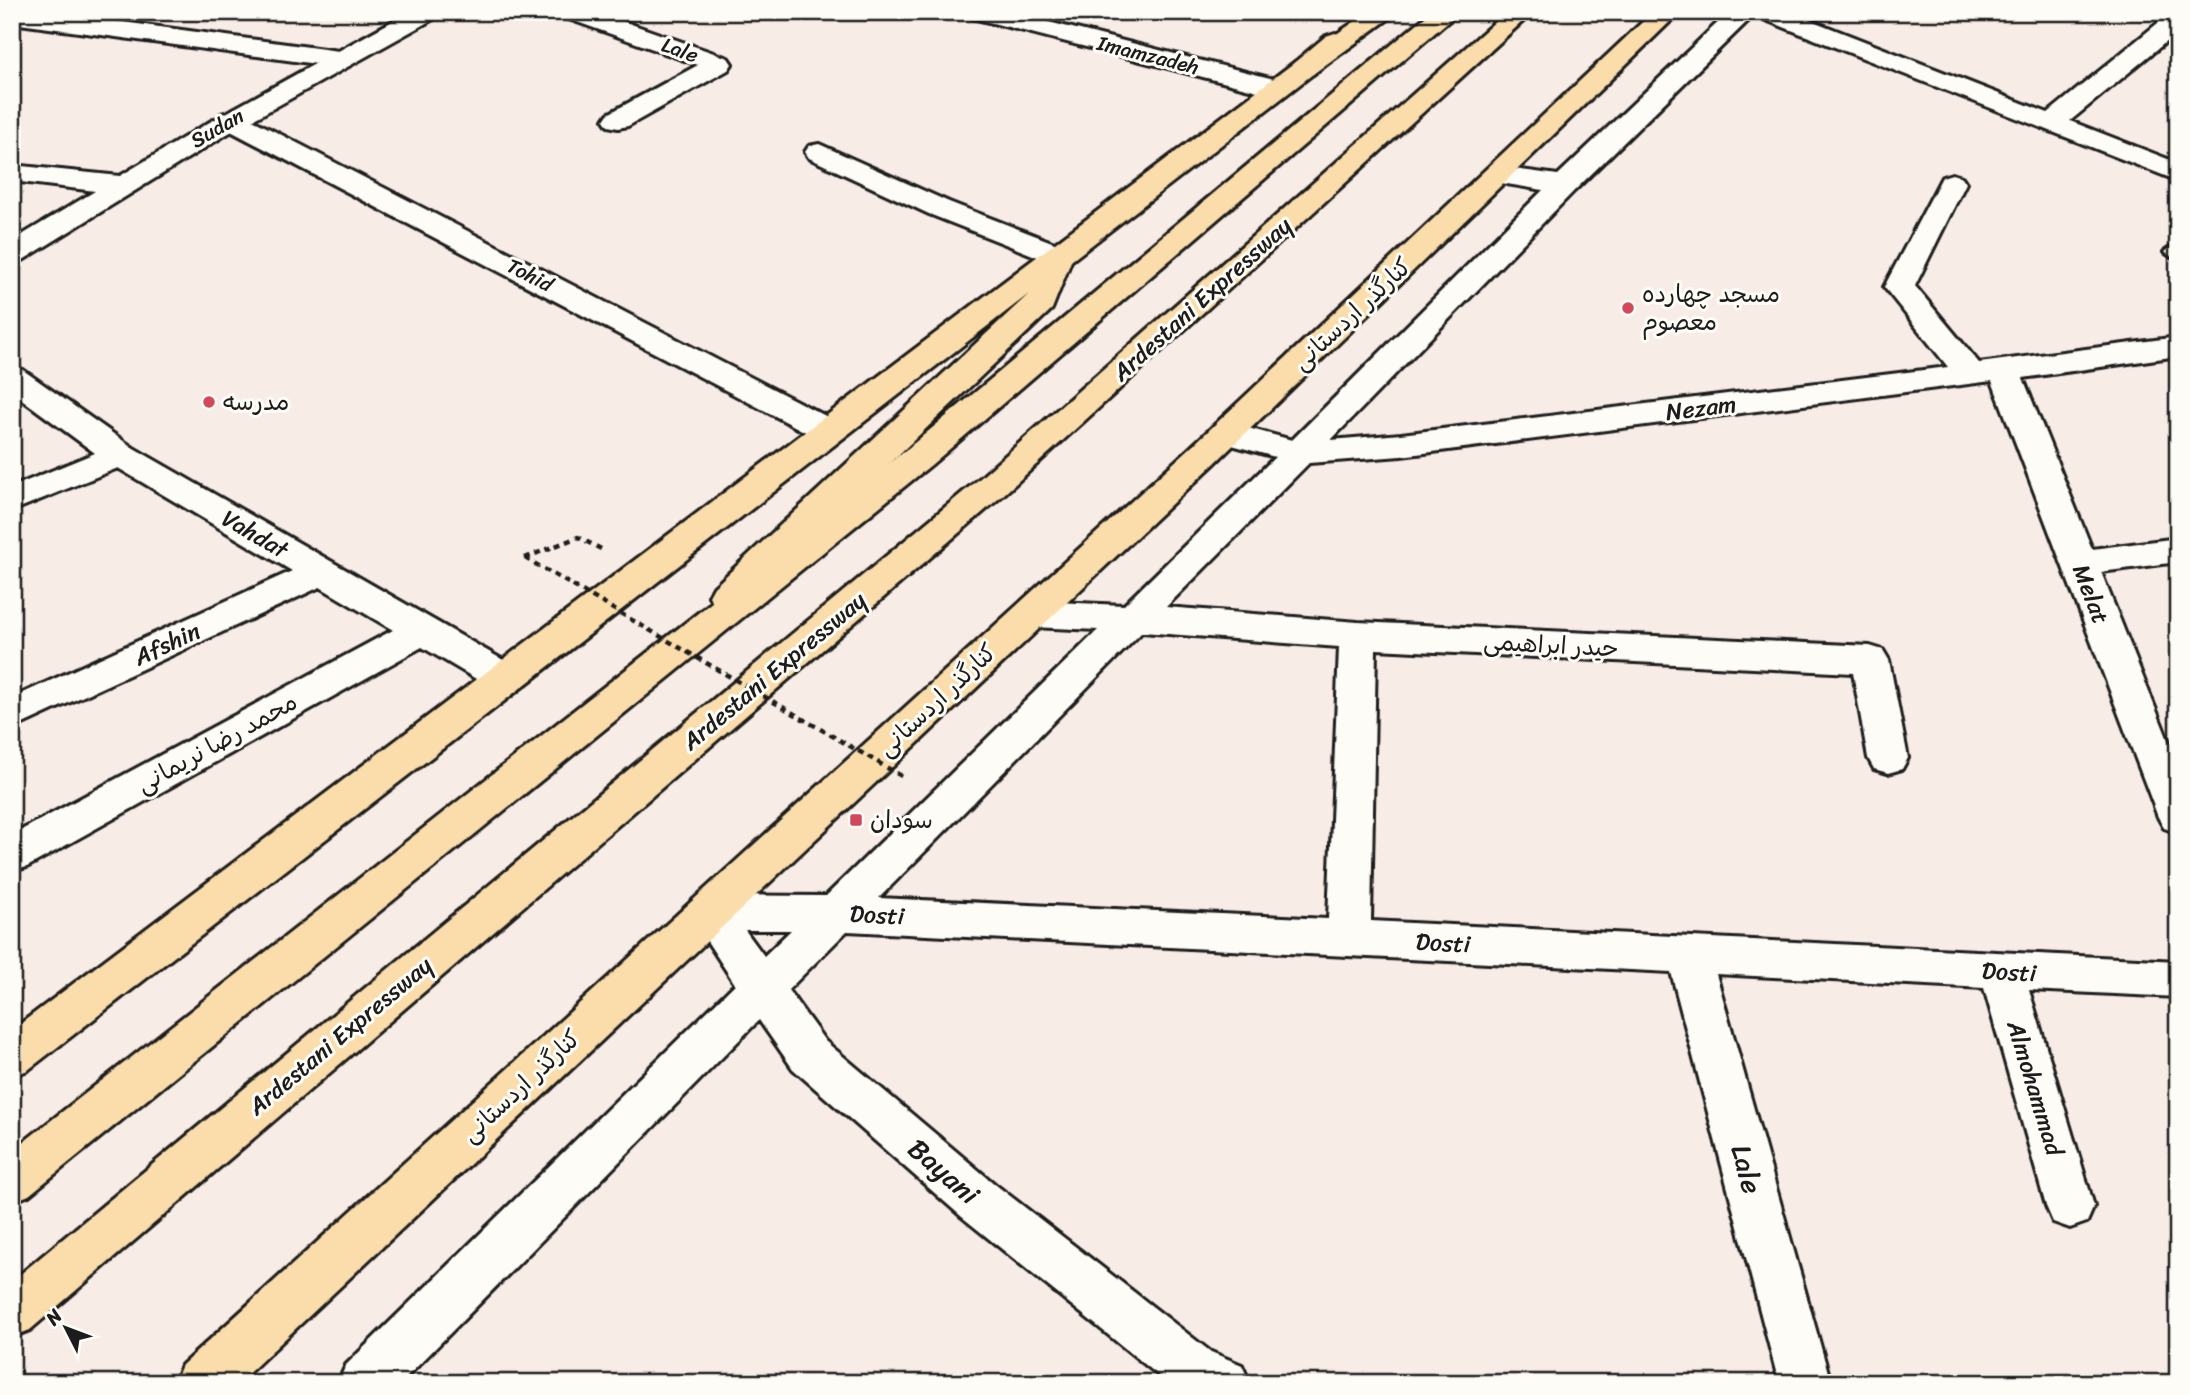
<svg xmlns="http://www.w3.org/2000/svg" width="2190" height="1395" font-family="Sriracha,'Playpen Sans Arabic',sans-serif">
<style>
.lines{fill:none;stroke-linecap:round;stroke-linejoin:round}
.service-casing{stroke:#1c1c1c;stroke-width:6}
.minor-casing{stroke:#1c1c1c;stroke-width:6}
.tertiary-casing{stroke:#1c1c1c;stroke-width:6}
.primary-casing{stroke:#1c1c1c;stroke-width:6}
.trunk-casing{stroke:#1c1c1c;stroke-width:6}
.path{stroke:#1c1c1c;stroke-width:4.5;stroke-dasharray:6 5;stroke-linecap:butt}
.service{fill:#fdfcf7;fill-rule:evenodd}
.minor{fill:#fdfcf7;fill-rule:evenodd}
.tertiary{fill:#fdfcf7;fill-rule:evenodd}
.primary{fill:#faddab;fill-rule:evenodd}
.trunk{fill:#faddab;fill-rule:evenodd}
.path-bridge{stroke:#1c1c1c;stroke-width:4.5;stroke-dasharray:6 5;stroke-linecap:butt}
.poi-dot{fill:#d1495b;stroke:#fdfcf7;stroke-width:2.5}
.labels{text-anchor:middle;stroke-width:6;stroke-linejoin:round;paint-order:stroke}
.far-street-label{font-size:21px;fill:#1c1c1c;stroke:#fdfcf7}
.poi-label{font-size:24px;fill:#1c1c1c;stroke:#fdfcf7;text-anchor:start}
.street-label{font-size:24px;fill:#1c1c1c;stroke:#fdfcf7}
.near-street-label{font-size:28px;fill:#1c1c1c;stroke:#fdfcf7}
</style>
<rect width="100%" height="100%" fill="#f8ece6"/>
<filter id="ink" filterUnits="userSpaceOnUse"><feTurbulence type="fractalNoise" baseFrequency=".0143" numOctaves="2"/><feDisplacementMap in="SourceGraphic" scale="14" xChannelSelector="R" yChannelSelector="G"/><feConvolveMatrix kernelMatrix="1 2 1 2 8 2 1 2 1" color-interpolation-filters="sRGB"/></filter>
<g filter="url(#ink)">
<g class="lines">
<defs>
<path id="service" d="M2173,246l5,2v13l-14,-9z"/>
<path id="minor" d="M12,12h36l291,39 9,2 4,6 -4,6 -9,2 -327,-44z
M560,12h37l131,46 4,6 -4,6 -100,56 -10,2 -10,-2 -4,-6 4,-6 90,-49 -135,-48z
M966,12h43l277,70 4,6 -4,6 -9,2 -308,-79z
M1729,12h61l258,101 121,-99 9,-2v20l-108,89 108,42v18l-420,-164 -2,-4 -182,178 -243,249 70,-6 547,-67 -64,-80 58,-110 10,-3 10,3 4,6 -51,103 64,77 199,-26v19l-155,22 69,171 86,-11v24l-77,10 77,193v68l-14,-5 -6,-11 -166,-436 -591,75 -92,7 -143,144 192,15 512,24 13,4 6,10 19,98 -6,11 -14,4 -14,-4 -6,-11 -15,-85 -477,-24 -5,272 807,40v36l-149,-7 65,216 -7,16 -17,6 -17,-6 -7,-16 -62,-218 -268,-14 115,409h-52l-108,-411 -824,-41 -59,59 37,51 171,144 215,167 31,13 8,18h-82l-206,-166 -169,-148 -34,-49 -358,363h-63l8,-18 389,-381 -47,-72 6,-12 15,-5 117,1 272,-266 -67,-3 -13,-4 -5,-9 5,-9 13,-4 93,4 151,-148 -61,-17 -5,-7 5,-7 12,-4 66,18 251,-250 -54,-9 -4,-6 4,-6 10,-2 59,8zM1142,632l197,15 -11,272 -449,-21zM745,930h46l-27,26z
M231,112l10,2 600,310 5,7 -5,7 -12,4 -12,-4 -596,-312 -4,-6 4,-6z
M819,144l130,58 121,47 4,6 -4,6 -11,3 -11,-3 -119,-47 -120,-56 -4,-6 4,-6z
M12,165l108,11 10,3 4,6 -4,6 -10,3 -108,-13z
M12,367l11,3 109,77 387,222 6,10 -6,10 -13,4 -13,-4 -71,-42 -395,220 -15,4v-36l381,-205 -73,-43 -308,142v-31l280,-127 -174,-103 -106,43v-24l83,-34 -83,-61z"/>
<path id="tertiary" d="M409,12h31l-3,5 -210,117 -204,126 -11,3v-22l196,-118z"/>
<path id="primary" d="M1653,12h27l-466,452 -976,919h-64l8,-18 1008,-917z
M1335,33l9,3 4,5 -35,33 -242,187 -19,48 -312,296 -13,4 -13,-4 -5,-9 5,-9 315,-293 -1001,776 -16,6v-46l1283,-968 31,-26z"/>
<path id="trunk" d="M1369,12h29l-85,62 -9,2 -9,-2 -4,-6 4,-6z
M1431,12h28l-528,453 -902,730 -17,7v-51l895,-702z
M1506,12h27l-530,483 -973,835 -18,7v-56l967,-802z"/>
</defs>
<use href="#service" class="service-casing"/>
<use href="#minor" class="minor-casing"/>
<use href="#tertiary" class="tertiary-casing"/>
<use href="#primary" class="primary-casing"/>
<use href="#trunk" class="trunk-casing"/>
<path class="path" d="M525,558l53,-21 23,12"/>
<use href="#service" class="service"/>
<use href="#minor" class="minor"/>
<use href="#tertiary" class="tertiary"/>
<use href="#primary" class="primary"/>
<use href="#trunk" class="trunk"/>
<path class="path-bridge" d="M525,558l380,220"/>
</g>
</g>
<g class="poi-dot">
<circle cx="1628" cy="308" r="7"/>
<circle cx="209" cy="402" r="7"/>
<rect x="849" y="813" width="14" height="14" rx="3.5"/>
</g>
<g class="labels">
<g class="far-street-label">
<text transform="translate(680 50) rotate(19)" y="7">Lale</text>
<text transform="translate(1148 55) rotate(14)" y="7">Imamzadeh</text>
<text transform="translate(217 128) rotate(-30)" y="7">Sudan</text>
<text transform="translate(530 275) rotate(27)" y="7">Tohid</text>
</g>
<g class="poi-label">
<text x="1642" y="302">مسجد چهارده<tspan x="1642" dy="28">معصوم</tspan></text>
<text x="223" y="410">مدرسه</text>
<text x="870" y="828">سودان</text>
</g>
<g class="street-label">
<text transform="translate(1202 299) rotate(-42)" y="8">Ardestani Expressway</text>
<text transform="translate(1352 314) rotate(-43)" y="8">کنارگذر اردستانی</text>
<text transform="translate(1701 408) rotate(-7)" y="8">Nezam</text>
<text transform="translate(255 534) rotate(30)" y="8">Vahdat</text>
<text transform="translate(2091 594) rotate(69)" y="8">Melat</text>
<text transform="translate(167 644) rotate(-25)" y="8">Afshin</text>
<text transform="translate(1551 645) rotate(3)" y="8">حیدر ابراهیمی</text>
<text transform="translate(774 671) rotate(-40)" y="8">Ardestani Expressway</text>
<text transform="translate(937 700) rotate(-43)" y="8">کنارگذر اردستانی</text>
<text transform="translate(217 743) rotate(-29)" y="8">محمد رضا نریمانی</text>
<text transform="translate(877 915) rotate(3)" y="8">Dosti</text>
<text transform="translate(1443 943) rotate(3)" y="8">Dosti</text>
<text transform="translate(2009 972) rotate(3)" y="8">Dosti</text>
<text transform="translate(340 1036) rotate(-40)" y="8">Ardestani Expressway</text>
<text transform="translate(521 1086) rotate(-43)" y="8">کنارگذر اردستانی</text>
<text transform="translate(2035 1088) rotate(73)" y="8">Almohammad</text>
</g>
<g class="near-street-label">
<text transform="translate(1747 1169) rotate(75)" y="10">Lale</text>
<text transform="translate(944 1171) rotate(41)" y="10">Bayani</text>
</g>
</g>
<rect width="2190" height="1395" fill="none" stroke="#fdfcf7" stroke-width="42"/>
<rect x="21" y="21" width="2148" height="1353" fill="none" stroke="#1c1c1c" stroke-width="2.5" filter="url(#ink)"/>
<g transform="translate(66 1328) rotate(312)" stroke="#fdfcf7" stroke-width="5" paint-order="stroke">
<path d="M0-5L12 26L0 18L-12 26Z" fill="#1c1c1c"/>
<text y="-10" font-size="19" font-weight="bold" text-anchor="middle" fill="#1c1c1c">N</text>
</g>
</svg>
